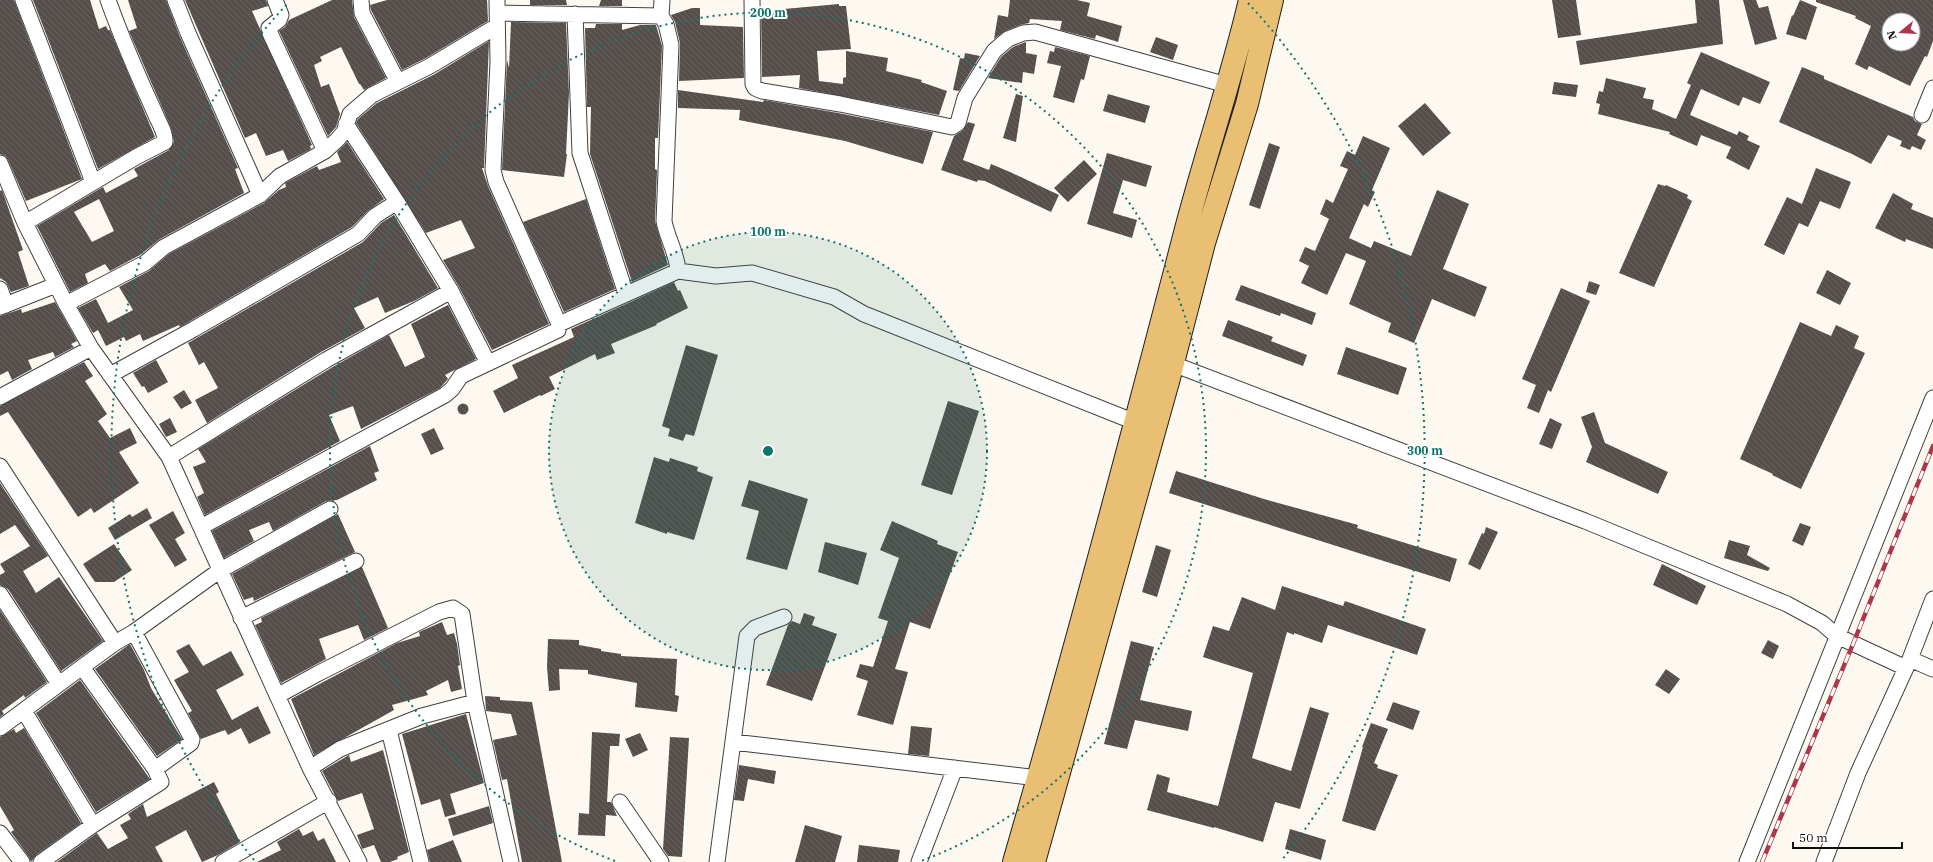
<svg xmlns="http://www.w3.org/2000/svg" width="1933" height="862" font-family="'IBM Plex Serif',serif">
<style>
.building{fill:url(#building-back-hatch);fill-rule:evenodd}
.lines{fill:none;stroke-linecap:round;stroke-linejoin:round}
.minor-casing{stroke:#414141;stroke-width:17}
.primary-casing{stroke:#1f1f1f;stroke-width:24}
.minor{stroke:#fff;stroke-width:15}
.primary{stroke:#e9bf74;stroke-width:22}
.rail-casing{stroke:#af3549;stroke-width:4.5}
.rail{stroke:#fff;stroke-width:3;stroke-dasharray:9;stroke-linecap:butt}
.ring{fill:none;stroke:#0f766e;stroke-width:2;stroke-dasharray:2 4}
.centre{fill:#0f766e;stroke:#fff;stroke-width:2}
.ring-label{font-size:12px;text-anchor:middle;font-weight:bold;fill:#0f766e;stroke:#fff;stroke-width:4;stroke-linejoin:round;paint-order:stroke}
</style>
<defs>
<pattern id="building-back-hatch" width="6" height="6" patternUnits="userSpaceOnUse"><rect width="6" height="6" fill="#554e4b"/><path d="M-1 5l2 2M0 0l6 6M5-1l2 2" fill="none" stroke="#696361"/></pattern>
</defs>
<rect width="100%" height="100%" fill="#fdf9f0"/>
<path class="building" d="M0,0h14l68,179 -56,22 -18,-41 -3,-4 -5,-2z
M33,0h57l9,29 7,-3 2,4h2l45,107 -57,32z
M128,0h38l14,37 58,131 -3,1 9,24 -84,46 -20,16 -30,16 -5,-7 -20,10 3,9 -18,9 -33,-66 66,-39 3,6 32,-17 -4,-7 35,-19 5,-8 -3,-14 -42,-97 8,-3zM99,199l15,32 -22,11 -18,-30z
M185,0h81l2,6 -16,5 60,134 -2,1 1,3 -23,12 -5,-11 -17,6 -10,-23 -11,5z
M332,0h20l2,17 32,61 -22,12 -4,-6h-1l-18,-37 -21,10 2,4 -8,4 7,22 8,-3 11,30 -4,13 -8,9 -49,-105 6,-4 4,-7z
M387,0h100l1,21 -62,37 -24,12 -31,-60 -1,-5z
M530,0h36l1,5h-37z
M601,0h21v6h-23z
M1010,0h67l13,3 -3,13 35,10 -4,16 -22,-7 -1,4 -35,-9 2,-9 -32,-2 -1,4 -9,2 -15,6 -11,8 4,-24 10,2z
M1552,0h24l5,35 -23,3z
M1695,0h24l4,44 -143,21 -4,-24 121,-18z
M1743,0h13l3,8 9,-2 9,33 -22,6z
M1800,0l17,7 -11,33 -20,-6 6,-19 1,1z
M1816,0h117v41l-6,16 -2,-1 -15,30 -41,-20 -2,4 -12,-6 16,-38 -16,-8 1,-2 -40,-14zM1889,20h24v24h-4l-2,6 -12,-6h-6v-3l-2,-1 2,-6z
M839,4v2h7l5,43 -34,2 2,30 24,3v-6l3,-1v-26l42,7 -2,13 36,9 -1,2 26,9 -8,24 -140,-27 1,-13 -38,2 -1,-66z
M692,8h8v17l43,2 1,51 -65,3 1,-38 -5,-21 -4,-7z
M511,22l55,1 3,70 -3,61h1l-3,23 -62,-7 5,-110 2,8z
M596,24h26v6l18,-5h16l6,21 -4,92h-3v31l2,1 -2,51 13,44 -36,17 -42,-128 1,-47h-4l-2,-79h10z
M1156,37l22,8 -5,15 -23,-8z
M489,41l-5,127h-2l6,18 61,138 -57,26 -33,-63 -16,-27 32,-12 -14,-28 -35,13 -70,-110 2,-4 19,-16 58,-29z
M1026,42v11l11,2 -3,19 -11,-2 -1,11 -34,-5 13,-21 12,-10z
M1055,47l35,9 -6,24 -3,-1 -7,24 -21,-6 8,-31 -14,-3 3,-12 4,1z
M1701,52l69,30 -10,22 -17,-7 -4,9 -38,-17 -11,26 47,20 2,-4 10,5 -2,4 13,6 -11,24 -23,-12 5,-11 -30,-12 -4,11 -28,-12 1,-2 -72,-18 2,-10 -4,-1 3,-12 4,1 3,-14 40,10 -3,10 11,2 -2,9 24,10 15,-34 -4,-2z
M965,53l15,3 -21,35 -6,-1 7,-32 4,1z
M1802,67l22,9v3l89,38 2,4 7,3 -5,11 9,5 -5,10 -9,-4 -2,4 -10,-4 2,-5 -14,-6 -17,29 -19,-10 -73,-32z
M1554,82l24,3 -2,12 -24,-3z
M678,90l85,12 1,-2 74,13 95,19 -10,32 -78,-23 -106,-21 1,-10 -62,-2z
M1016,94l7,2 -7,46 -13,-4z
M1108,94l42,12 -5,17 -42,-12z
M1425,103l26,30 -28,23 -25,-30z
M968,122l7,2 -12,36 26,10 2,-6 19,8 49,23 -8,17 -66,-31 -7,-1 -1,2 -36,-12 13,-34 9,-6z
M1363,136l27,12 -18,42 3,2 -7,15 -4,-3 -15,34 22,10 3,-7 37,15 26,-66 32,14 -26,65 44,18 -12,30 -43,-18 -18,44 -26,-11 3,-9 -42,-19 17,-43 -20,-8 -19,42 -26,-12 8,-17 -10,-5 6,-14 10,4 14,-32 -9,-5 6,-15 7,4 15,-34 -8,-3 7,-15 8,4z
M347,142l37,57 -15,11 -17,17 -172,100 -1,-2 -36,16 -3,-7 -14,7 -2,-4 -18,9 -8,-16 -5,3 -15,-25 18,-9 12,24 25,-13 -14,-23 30,-16 20,-17 95,-51 15,-13 7,-3 -1,-4 32,-17 2,4 22,-8 -4,-10z
M1269,143l11,4 -20,62 -11,-4z
M1107,153l45,13 -6,21 -23,-7 -10,33 24,7 -5,18 -45,-14z
M1084,160l13,14 -29,28 -14,-14z
M1816,168l35,14 -11,27 -20,-8 -12,26 -9,-4 -15,32 -20,-10 23,-48 15,7z
M1658,184l7,2 1,-1 22,10 -1,3 5,3 -38,86 -35,-14z
M2,190l21,60 -5,2 11,34 -18,6 -5,-10 -6,-4v-87z
M1893,193l20,11 -2,5 22,9v31l-27,-10 -1,3 -30,-14z
M586,199l29,90 -51,23 -41,-90z
M394,215l44,73 -24,13 -29,12 -7,-16 -24,11 11,20 -44,24 -114,71 -12,-23 23,-12 -14,-26 -5,3 -11,-22 175,-101 18,-19z
M1827,270l24,13 -11,22 -24,-12z
M1589,281l11,4 -4,10 -10,-3z
M674,282l4,9 2,-1 8,18 -32,16 1,1 -46,19 4,9 -18,7 -2,-6 -46,23 6,12 -14,7 -1,-1 -36,18 -11,-22 25,-13 -6,-13 62,-28 -3,-8z
M1241,285l75,28 -4,12 -31,-12 -1,3 -45,-16z
M1561,288l29,13 -39,91 -3,-2 -9,23 -12,-5 9,-23 -14,-6z
M55,302l22,39 -6,3 3,3 -19,10 -2,-5 -25,8 4,9 -20,11 -4,-9 -8,4v-59l21,-7 1,4z
M448,305l28,54 -31,16 3,4 -8,9 -79,41 -8,-23 -24,9 11,26 -135,74 -8,-18 7,-4 -11,-26 13,-5 -8,-13 133,-81 58,-33 16,32 20,-10 -14,-33z
M1228,320l45,17 -2,4 36,14 -4,11 -81,-30z
M1800,322l31,14 5,-11 23,11 -5,12 11,5 -64,136 -29,-14 1,-1 -33,-15z
M686,345l32,10 -24,81 -8,-2 -3,7 -15,-5 2,-7 -8,-3z
M1346,347l61,21 -9,27 -61,-21z
M156,360l12,22 -20,11 -4,-7 -2,1 -9,-14z
M84,362l9,14 -8,5 22,33 -9,7 12,17 20,-10 7,15 -18,9 20,31 -45,30 -3,-5 -13,9 -70,-105 -8,4v-10z
M184,390l8,13 -11,6 -8,-12z
M948,401l31,10 -27,84 -31,-10z
M457.5 409a5.5 5.5 0 1 1 11 0a5.5 5.5 0 1 1-11 0Z
M1594,412l11,31 63,29 -10,22 -72,-32 6,-15 -11,-30z
M170,418l7,14 -11,5 -7,-13z
M1550,418l12,6 -10,25 -13,-5z
M434,428l10,21 -13,6 -10,-21z
M370,446l9,25 -5,2 3,7 -40,20 -11,1 -53,30 -4,-9 -20,8 5,11 -30,17 -12,-27z
M654,457l15,5 1,-4 28,9 -1,4 16,6 -19,63 -27,-8v2l-32,-11z
M1176,471l88,28 94,26 -1,3 100,31 -7,23 -281,-89z
M749,480l59,19 -21,71 -41,-11 13,-48 -18,-5z
M0,483l48,73 -25,15 13,22 23,-16 44,64 -42,30 -53,-82 -8,-4v-10l5,-3 -5,-8 30,-18 -15,-21 -15,9z
M147,508l5,10 -37,22 -7,-12 22,-14 2,3z
M173,511l12,22 -10,6 12,21 -12,7 -26,-42z
M338,514l17,38 -101,49 -1,-4 -9,3 -12,-26z
M892,521l46,20 -1,3 21,8 -28,77 -20,-7 -15,47 13,3 -15,53 -36,-10 11,-34 -12,-4 4,-13 13,3 15,-46 -10,-3 21,-60 -19,-8z
M1800,523l11,4 -8,19 -11,-5z
M1486,527l12,5 -18,38 -12,-6 14,-31 2,1z
M1729,540l21,6 -3,9 23,13 -2,3 -44,-13z
M825,542l42,11 -9,32 -40,-13z
M114,544l18,26 -18,12h-19l-12,-18z
M1156,545l15,5 -14,47 -15,-5z
M1662,564l44,22 -9,19 -44,-20z
M362,567l26,61 -24,12 -6,-15 -39,14 7,20 -45,24 -26,-58 7,-3 -1,-4z
M1282,586l61,20 2,-5 81,28 -9,26 -89,-30 -6,18 -28,-10v2l-7,-3 -35,126 39,13 19,-64 19,6 -29,96 -25,-7 -12,40 -49,-15v1l-67,-18 10,-36 13,4 -3,14 51,14 35,-133 -50,-16 10,-31 16,5 13,-34 33,13z
M0,610l47,72 -22,16 -1,-3 -22,16 2,3 -4,3z
M804,613l11,4 -3,8 25,9 -25,67 -46,-16 22,-60 4,-4 8,3z
M442,622l5,13 7,-2 3,11 3,21 -2,1 4,23 -11,3 -3,-12 -22,11 2,4 -36,10 2,5 -80,45 -23,-56 106,-56 23,-7 -1,-4z
M548,639l31,1v5l22,4v2l20,3v2l56,3 -2,36 4,1 -2,16 -42,-5 2,-24 -49,-9v-4l-29,-1 1,21 -11,1 -2,-24z
M1768,640l11,6 -6,13 -12,-6z
M1131,641l23,6 -14,53 52,11 -4,20 -53,-11 -8,29 -23,-5z
M130,644l14,26 7,18 31,51 -25,17 -62,-87z
M189,644l14,22 28,-15 13,24 -28,15 16,30 26,-14 13,27 -22,11 -8,-16 -13,7 -3,-5 -24,9 -13,-26 4,-2 -18,-31 15,-8 -13,-21z
M1666,669l14,10 -11,15 -14,-9z
M80,680l70,99 -54,33 -60,-99z
M485,696l15,1v3l32,2 30,160h-40l-15,-83 -5,1 -9,-40 24,-5 -6,-21 -25,-3z
M1393,702l27,9 -7,19 -27,-10z
M466,714l18,69 -34,11 6,20 -11,3 -5,-18 -19,6 -19,-71z
M1371,723l17,6 -14,34 4,2 -1,3 21,7 -23,56 -33,-10 21,-74h-1z
M911,726l21,2 -3,28 -21,-2z
M24,728l57,95 -45,32 -5,7 -2,-5 -18,-25 3,-2 -14,-24v-69l14,-8 2,4z
M592,732l28,2 -1,12h-9l-3,56h4l6,14 -11,-1 -1,21 -27,-1 1,-22 10,1z
M640,733l8,17 -15,7 -8,-18z
M670,737l19,1 -7,119 -14,-1 -5,-7z
M383,750l26,102 -12,5 1,2 -8,3h-9l-7,-17 -12,4 -1,-3 -4,-11 17,-6 -12,-36 -24,8 -16,-30 27,-16 2,7z
M739,765l37,6 -2,13 -26,-5 -4,22 -10,-1z
M214,782l5,10 -3,2 24,48 -22,13 -16,7 -16,-32 -31,17 8,15h-106l40,-29 11,16 20,-11 -8,-13 11,-6 -3,-5 15,-10 4,13z
M489,806l4,17 -40,13 -5,-17z
M805,825l37,11 -7,26h-40z
M299,829l4,7 10,-5 5,10 6,-3 12,24h-79l24,-12 -4,-8z
M1290,829l36,11 -5,20 -36,-11z
M453,840l9,22h-32l-3,-12z
M859,845l41,5 -2,12h-41z"/>
<g class="lines">
<defs>
<path id="minor" d="M23,0l70,182
M175,0l13,33 72,162
M275,0l6,15 -2,5 -10,8 1,5 55,118
M361,0l1,13 36,69
M752,0l1,84 2,4 7,3 78,13 112,23 6,-4 7,-25 29,-47 14,-12 15,-6 12,-1 192,53
M497,13l164,3
M575,14l5,139 46,141
M1922,115l11,-27
M346,124l51,78 54,89 37,72
M0,163l25,60 41,81 25,44 78,109 141,311 49,94
M25,223l111,-66 29,-15c1,-9 -7,-21 -10,-29 -17,-37 -33,-74 -47,-113
M678,271l38,5 36,-3 82,24 30,17 271,108
M0,289l6,16
M66,304l79,-41 19,-16 96,-52 20,-19 45,-25 12,-11 7,-8 6,-18 22,-19 58,-29 67,-40
M0,307l56,-22
M559,324l119,-53c-1,-18 -11,-33 -14,-50l7,-176 -5,-21 -5,-8 1,-16
M1173,364l412,157 202,83 35,19 15,13 69,32
M110,375l84,-46 164,-95 17,-18 22,-14
M0,397l91,-49
M169,457l157,-97 125,-69
M0,466l115,177
M201,527l244,-132 7,-6 9,-13 97,-46 1,-6 -63,-142 -3,-12 5,-108 -1,-62
M0,594l59,90
M241,618l115,-57
M134,632l58,107 -1,4 -36,26
M1910,659l23,10
M277,696l40,-22 122,-62 14,-4 9,6 13,88 36,160
M24,711l69,114
M0,728l82,-61 33,-24 19,-11 85,-61 111,-62
M389,730l32,132
M733,742l305,36
M310,768l30,-19 82,-33 53,-14
M620,802l41,60
M0,833l22,29
M41,862l52,-37 68,-43 -6,-13 -73,-102
M223,862l106,-61
M717,862l30,-226 8,-8 29,-11
M919,862l36,-94
M1747,862l186,-464
M1824,862l34,-89 52,-114 23,-60"/>
<path id="primary" d="M1014,862c61,-210 117,-421 172,-633 20,-76 46,-152 64,-229
M1034,862l135,-484 35,-135 43,-139 25,-104"/>
</defs>
<use href="#minor" class="minor-casing"/>
<use href="#primary" class="primary-casing"/>
<use href="#minor" class="minor"/>
<use href="#primary" class="primary"/>
<defs>
<path id="rail" d="M1762,862l91,-218 80,-198"/>
</defs>
<use href="#rail" class="rail-casing"/>
<use href="#rail" class="rail"/>
</g>
<circle cx="768" cy="451" r="219" fill="#0f766e" fill-opacity=".12"/>
<g class="ring">
<circle cx="768" cy="451" r="219"/>
<path d="M615 861A438 438 0 1 1 921 861"/>
<path d="M254 860A657 657 0 0 1 288 3M1248 3A657 657 0 0 1 1282 860"/>
</g>
<circle cx="768" cy="451" r="6" class="centre"/>
<g class="ring-label">
<text x="768" y="17">200 m</text>
<text x="768" y="236">100 m</text>
<text x="1425" y="455">300 m</text>
</g>
<g transform="translate(1901 32) rotate(252)"><circle r="19" fill="#ffffff" stroke="#9f9f9f"/>
<path d="M0-3L7 15L0 10L-7 15Z" fill="#af3549"/>
<text y="-6" font-size="11" font-weight="bold" text-anchor="middle" fill="#0e0e0e">N</text>
</g>
<path d="M1793 842v6h109v-6" fill="none" stroke="#0e0e0e" stroke-width="2"/>
<text x="1799" y="842" font-size="12" fill="#0e0e0e" stroke="#ffffff" stroke-width="3" paint-order="stroke">50 m</text>
</svg>
